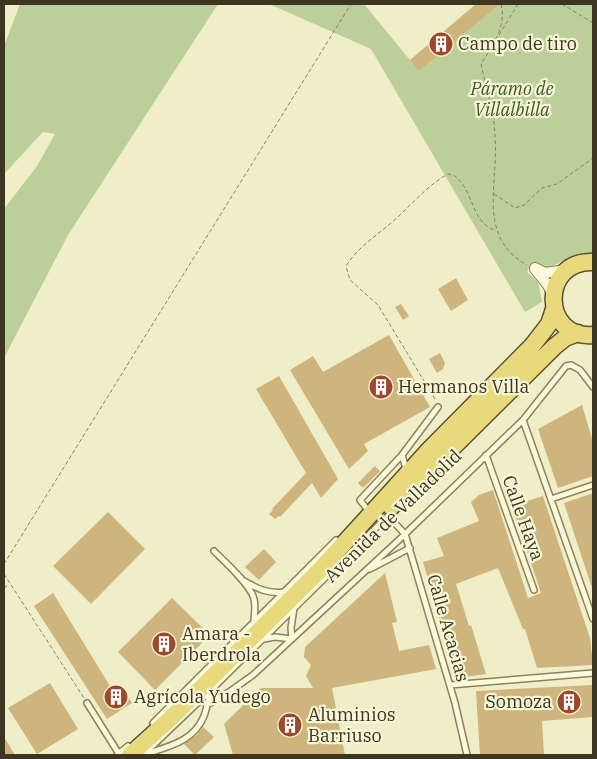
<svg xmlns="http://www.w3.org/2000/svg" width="597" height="759" font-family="'IBM Plex Serif',serif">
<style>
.green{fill:#bccf9b}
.building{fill:#ceb47d}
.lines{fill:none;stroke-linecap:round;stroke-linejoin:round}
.service-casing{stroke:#8d825c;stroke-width:8}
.minor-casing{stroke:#8d825c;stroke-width:12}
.trunk-casing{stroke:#5b4f30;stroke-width:19}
.path{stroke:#8d825c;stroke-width:1;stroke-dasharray:4 2.5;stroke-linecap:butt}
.service{stroke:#faf9dc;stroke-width:5}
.minor{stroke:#faf9dc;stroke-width:10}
.trunk{stroke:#e8da7c;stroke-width:16}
.labels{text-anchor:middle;stroke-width:4.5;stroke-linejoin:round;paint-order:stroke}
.poi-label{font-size:18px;fill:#3d3520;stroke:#f7f6d8;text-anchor:start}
.park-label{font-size:18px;font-style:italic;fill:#405a26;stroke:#f7f6d8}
.street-label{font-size:18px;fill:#3d3520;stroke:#f7f6d8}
</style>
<rect width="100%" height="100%" fill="#f0eec8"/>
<path class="green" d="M20,4h198l-150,231 -64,123v-149l33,-43 18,-32 -12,-2 -39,42v-128z
M269,4h95l55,67 78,-65 -3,-2h99v249c-9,0 -19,1 -27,6 -15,8 -17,11 -34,4l-5,9 11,10 4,20 -17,10 -154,-263z"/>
<path class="building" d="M476,4h24l-81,67 -9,-11z
M456,278l12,22 -17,11 -13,-22z
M401,304l8,12 -6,4 -8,-13z
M389,335l41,72 -66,37 4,7 -19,18 -59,-99 23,-14 10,16z
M440,353l5,10 -2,6 -6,4 -8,-14z
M279,376l59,103 -17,19 -9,-15 -32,34 -1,-1 -4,3 -6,-5 4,-4 -1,-1 34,-36 -50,-84z
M582,405l11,37v34l-35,12 -20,-59z
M375,466l5,5 -17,17 -5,-5z
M493,490l35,108 13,-5 -29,-87 31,-10 47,142 3,27 -56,3 -12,-39h-2l-25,-61 -42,16 13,42 2,-1 15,49 -29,4 -34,-116 21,-6 -7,-18 42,-17 -8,-19 8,-7z
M593,493v94l-1,1 -28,-85z
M108,512l37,37 -54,55 -38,-38z
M264,549l12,13 -17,18 -14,-13z
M385,573l12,49 -5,1 7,28 30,-6 7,24 -104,19 13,67h-112l-9,-31 37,-36h52l-7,-12 5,-11 -7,-8 1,-10z
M53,593l60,98 8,-5 11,17 -25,16 -73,-113z
M172,598l38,37 -55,55 -37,-38z
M50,683l28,46 -41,25 -29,-46z
M593,685v32l-51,4 2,34h-64l-4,-64z
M203,727l11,10 -19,18 -11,-11 13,-9z
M4,737l11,18h-11z"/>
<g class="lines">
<defs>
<path id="service" d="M523,420l70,199
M486,455l48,135
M406,469l-4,-14 36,-48
M551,499l42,-14
M367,509l-7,-9 42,-45
M388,516l17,18 50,169 12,52
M214,551c10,10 37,34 40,48 2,8 0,16 0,24
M370,569l40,-21
M244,581c14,8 24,13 41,11
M264,639l11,-2 17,2 -1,-11 3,-20
M450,685l143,-12
M87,703l32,51
M207,705l22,-13 24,-17 148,-137 122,-118 43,-54 5,-1 9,5 13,17
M153,723l183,-183
M146,754c24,-8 48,-13 58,-38 3,-8 4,-16 6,-24
M117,755l11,-9
M143,755l67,-64 183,-180"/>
<path id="minor" d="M535,268l10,5 21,-3
M535,269l13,16 5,10"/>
<path id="trunk" d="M593,262c-53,-2 -52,77 0,73
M391,507l34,-32 129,-128 11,-9 13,-5
M130,755l41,-37 146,-145 113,-124 102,-103 17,-22 5,-15"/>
</defs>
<use href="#service" class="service-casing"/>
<use href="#minor" class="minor-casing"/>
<use href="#trunk" class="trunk-casing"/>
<path class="path" d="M501,4c6,23 -9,42 -20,60 5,24 13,47 14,72 4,46 -19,101 32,129
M562,4l31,19
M499,35l19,-31
M494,194l21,14 9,-3 18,-17 15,-4 36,-26
M435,399l-57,-94 -28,-25 -4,-14c12,-19 29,-29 45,-43 19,-16 35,-37 57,-49 17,1 23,32 32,45 4,6 10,9 16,12
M4,564l347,-560
M4,574l80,124
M4,588l5,-4"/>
<use href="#service" class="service"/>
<use href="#minor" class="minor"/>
<use href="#trunk" class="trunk"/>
</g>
<defs>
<symbol id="building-disc" viewBox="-11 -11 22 22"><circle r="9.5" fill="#9d472b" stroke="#f7f6d8"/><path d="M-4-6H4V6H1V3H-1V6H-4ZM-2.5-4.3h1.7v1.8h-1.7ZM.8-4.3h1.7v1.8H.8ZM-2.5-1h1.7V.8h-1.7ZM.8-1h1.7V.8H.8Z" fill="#fff"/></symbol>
</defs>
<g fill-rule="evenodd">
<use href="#building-disc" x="427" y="30" width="28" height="28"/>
<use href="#building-disc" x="367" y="373" width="28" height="28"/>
<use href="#building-disc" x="150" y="630" width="28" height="28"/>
<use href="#building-disc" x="102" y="683" width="28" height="28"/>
<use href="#building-disc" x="555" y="688" width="28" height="28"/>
<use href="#building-disc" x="276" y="711" width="28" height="28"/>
</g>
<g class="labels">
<g class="poi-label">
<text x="458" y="50">Campo de tiro</text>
<text x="398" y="393">Hermanos Villa</text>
<text x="182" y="640">Amara -<tspan x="182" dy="21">Iberdrola</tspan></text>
<text x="134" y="703">Agrícola Yudego</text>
<text x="552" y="708" text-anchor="end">Somoza</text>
<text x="308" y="721">Aluminios<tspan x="308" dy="21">Barriuso</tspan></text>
</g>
<g class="park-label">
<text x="512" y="95">Páramo de<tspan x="512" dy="21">Villalbilla</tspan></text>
</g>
<g class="street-label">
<text transform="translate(393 516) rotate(-44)" y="6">Avenida de Valladolid</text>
<text transform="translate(523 518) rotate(70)" y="6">Calle Haya</text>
<text transform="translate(448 628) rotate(74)" y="6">Calle Acacias</text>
</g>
</g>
<rect width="597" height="759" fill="none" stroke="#3d3520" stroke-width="10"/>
</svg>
